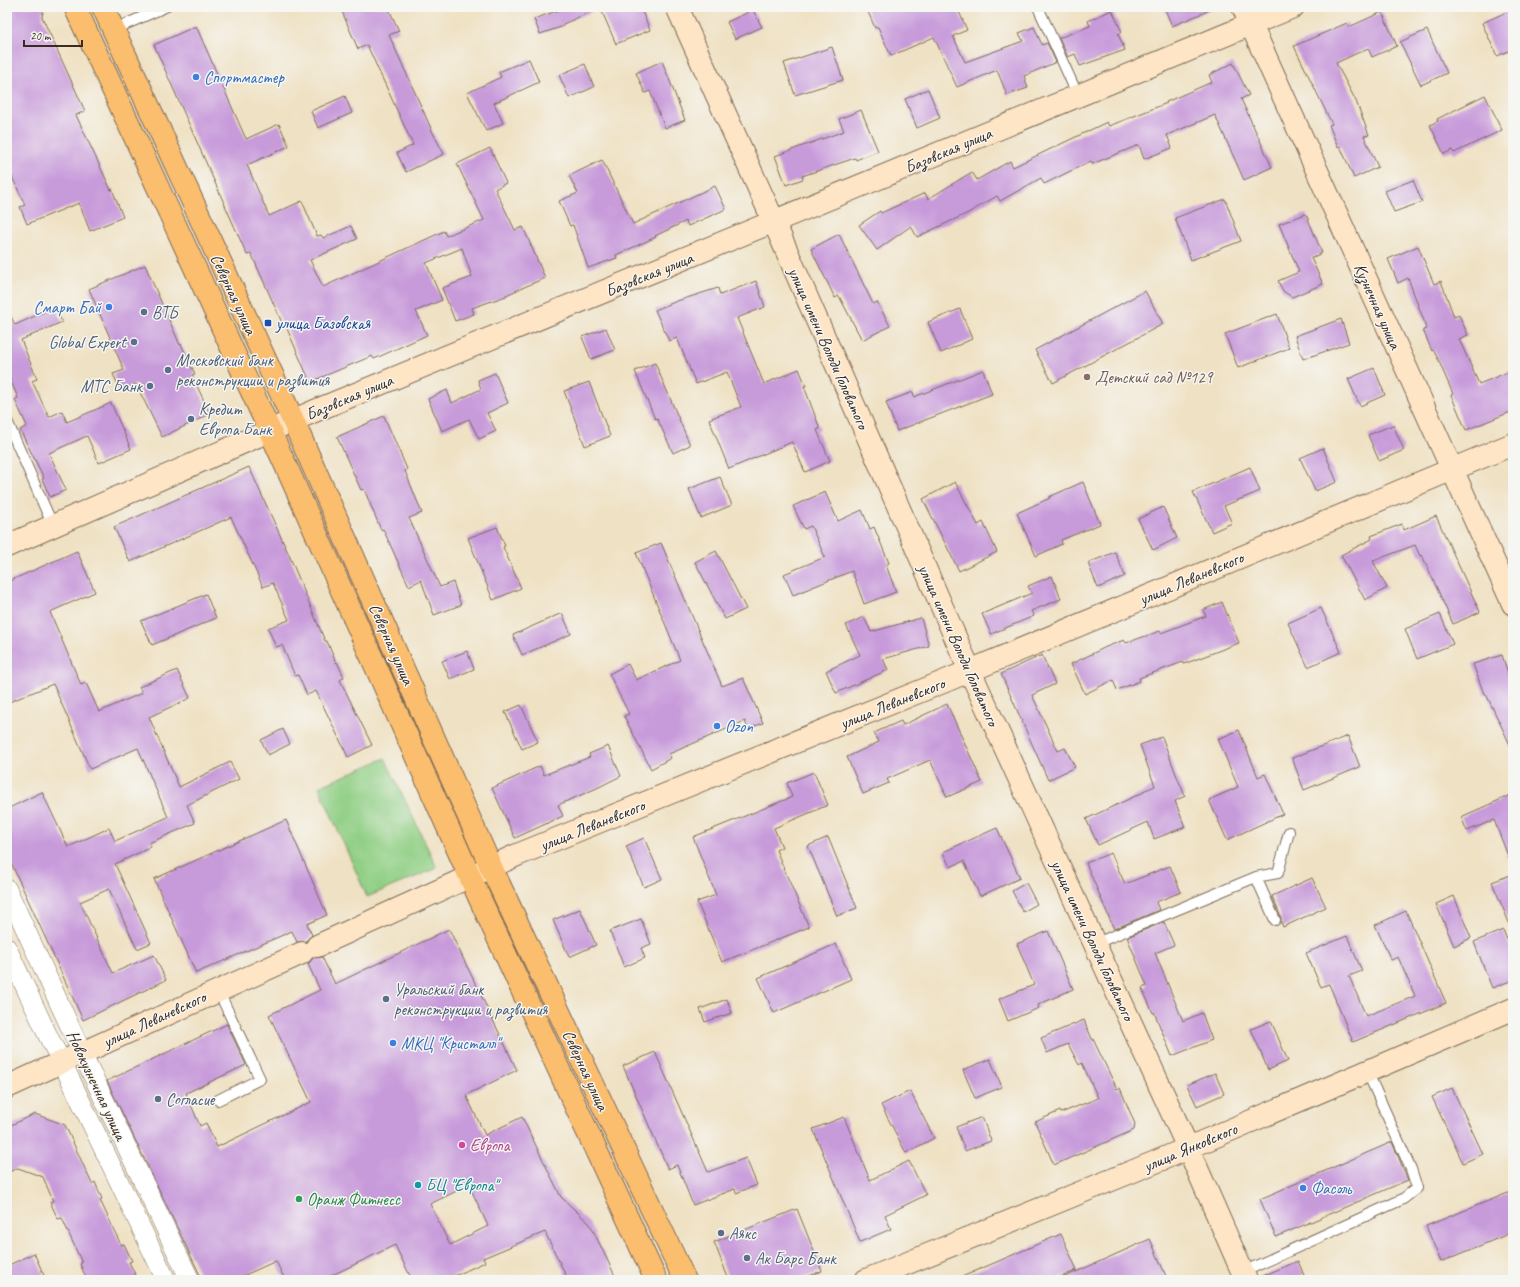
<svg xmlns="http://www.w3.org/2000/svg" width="1520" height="1287" font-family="Caveat,sans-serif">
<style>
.green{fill:#91cf85;stroke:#667c52}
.building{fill:#c79ada;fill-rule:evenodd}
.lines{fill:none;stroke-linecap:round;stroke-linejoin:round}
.lane-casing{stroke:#7a6a58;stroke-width:12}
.street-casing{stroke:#7a6a58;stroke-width:20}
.secondary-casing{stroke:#7a6a58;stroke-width:24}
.primary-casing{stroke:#7a6a58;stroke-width:24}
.lane{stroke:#fff;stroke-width:10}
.street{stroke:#fff;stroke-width:19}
.secondary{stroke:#fde5c5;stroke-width:22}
.primary{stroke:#fbbd6e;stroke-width:22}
.shop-dot{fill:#3f7fe0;stroke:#f6f6f2;stroke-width:1.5}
.service-dot{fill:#5c6f8a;stroke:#f6f6f2;stroke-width:1.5}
.transit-dot{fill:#1a4fb4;stroke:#f6f6f2;stroke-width:1.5}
.education-dot{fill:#8d6e63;stroke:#f6f6f2;stroke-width:1.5}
.hotel-dot{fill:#d1479c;stroke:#f6f6f2;stroke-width:1.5}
.culture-dot{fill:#0f9aa8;stroke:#f6f6f2;stroke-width:1.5}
.leisure-dot{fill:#2e9e5b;stroke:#f6f6f2;stroke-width:1.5}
.labels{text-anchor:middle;stroke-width:3;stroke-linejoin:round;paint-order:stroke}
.shop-label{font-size:17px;fill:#366cbe;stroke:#f6f6f2;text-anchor:start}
.street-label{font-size:17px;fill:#3b2a1e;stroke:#f6f6f2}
.service-label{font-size:17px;fill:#4e5e75;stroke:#f6f6f2;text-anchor:start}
.transit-label{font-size:17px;fill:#164399;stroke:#f6f6f2;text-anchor:start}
.education-label{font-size:17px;fill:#785e54;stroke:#f6f6f2;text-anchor:start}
.hotel-label{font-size:17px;fill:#b23c85;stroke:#f6f6f2;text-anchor:start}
.culture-label{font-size:17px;fill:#0d838f;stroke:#f6f6f2;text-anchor:start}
.leisure-label{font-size:17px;fill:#27864d;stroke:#f6f6f2;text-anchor:start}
</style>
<rect width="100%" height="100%" fill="#f6f6f2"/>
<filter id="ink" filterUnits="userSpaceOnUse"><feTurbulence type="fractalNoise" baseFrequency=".025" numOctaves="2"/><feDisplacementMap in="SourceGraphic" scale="8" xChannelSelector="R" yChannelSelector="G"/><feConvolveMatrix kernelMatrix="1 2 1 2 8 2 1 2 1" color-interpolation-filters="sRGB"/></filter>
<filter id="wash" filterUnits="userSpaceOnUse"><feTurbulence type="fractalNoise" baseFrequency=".012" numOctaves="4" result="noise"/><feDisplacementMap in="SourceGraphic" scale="16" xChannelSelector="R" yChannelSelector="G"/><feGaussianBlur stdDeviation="0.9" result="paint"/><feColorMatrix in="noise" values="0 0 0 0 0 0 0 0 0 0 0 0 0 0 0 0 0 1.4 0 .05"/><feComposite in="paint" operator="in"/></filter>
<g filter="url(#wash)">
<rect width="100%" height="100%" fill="#efe1c3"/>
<path class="green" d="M385,758l52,110 -70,29 -48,-110z"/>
<g id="blocks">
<path class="building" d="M7,7h37l-2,10 43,94 -9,4 35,75 1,-1 11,28 -33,14 -11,-28 -52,21 -7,-17 5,-2 -18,-39z
M340,7h48l11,24 -10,4 45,100 10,19 -38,18 -9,-19 16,-8 -46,-100 -9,4z
M568,7h26l1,3 -32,14 1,2 -24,8 -6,-15z
M600,7h40l10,23 -34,14z
M866,7h91l10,23 -14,6 12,26 58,-21 -4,-8 15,-6 8,18 5,-2 9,19 -32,14 4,12 -21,7 -10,-25 -40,17 -23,-50 -43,19 -13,-29 -3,1z
M1164,7h53l-45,19z
M753,10l9,17 -27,12 -8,-17z
M1112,10l10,22 -4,2 7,16 -45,16 -5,-12 -7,3 -9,-19 31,-12 -2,-5z
M1509,11l4,9v29l-16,7 -15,-33z
M1382,12l15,34 -25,11 -4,-9 -32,15 20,38 13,34 -5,1 14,31 -24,11 -14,-32 -2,1 -9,-22 3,-1 -38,-78 53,-23 2,4z
M196,26l50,113 33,-15 10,22 -42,19 22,51 33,-15 15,35 4,-1 2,3 28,-12 6,13 -47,21 13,27 121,-56 2,5 38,-16 -27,-56 33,-16 16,35 -11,6 20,41 8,-3 22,51 -39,17v1l-34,12 2,6 -19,7 -13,-33 30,-11 -10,-29 -36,15 16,37 -26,11 11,24 -53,24 -2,-3 -62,26 -25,-58 -2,1 -32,-72 -4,2 -93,-210z
M1427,30l20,43 -26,12 -21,-43z
M832,47l11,33 -48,15 -11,-32z
M529,59l10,23 -45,21 9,20 -17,8 -19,-38 34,-16 -2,-5z
M662,61l23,59 -20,8 -15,-37 -5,2 -9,-20z
M1233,63l16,32 -8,4 31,68 -28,13 -29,-65 -48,20 5,13 -28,11 -5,-14 -47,19 -1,-3 -47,23 -3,-6 -41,23 -3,-5 -29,17 -51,24 -6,-11 -34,24 -18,-25 21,-14 1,2 44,-20 3,6 44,-27 5,8 33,-19 3,6 94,-45 2,4 58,-23 -1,-1 46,-20 -3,-7z
M585,64l9,23 -25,11 -10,-23z
M928,89l12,29 -23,10 -12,-29z
M1485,95l17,35 -48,23 -2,-3 -8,4 -14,-29 8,-4 -1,-2z
M345,96l7,17 -34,15 -7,-17z
M861,110l17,41 -22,9 -1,-2 -53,18 1,3 -17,6 -11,-29 69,-25 -5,-12z
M602,160l31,64 82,-38 11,23 -38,17 -2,-5 -31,15 1,1 -40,18 1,3 -29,10 -15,-43 -3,1 -11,-25 19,-8 -9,-17z
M1413,180l9,22 -28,10 -9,-21z
M1225,199l16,42 -50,19 -16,-42z
M1306,214l16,39 -11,5 12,26 -31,13 -9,-6 -5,-10 21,-9 -20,-48z
M839,234l34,70 4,-2 13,24 -28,14 -23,-44 -4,2 -24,-49z
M1418,246l16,38 7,-3 13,36 5,-2 9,20 -9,4 20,45 34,-14v41l-47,19 -15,-35 2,-1 -19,-44 -2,1 -9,-21 4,-1 -19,-51 -10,5 -10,-24z
M145,265l35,80 1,-1 14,30 -3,1 18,39 -48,23 -26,-53 -15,7 -8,-17 11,-4 -35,-81z
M756,281l9,26 -28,11 27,66 35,-15 7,17h-2l16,43 -3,1 13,31 -25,11 -13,-30 -63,27 -20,-50 32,-12 -14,-35 -31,12 -19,-46 -8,3 -14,-31 22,-9 41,-13 2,7z
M1145,291l18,33 -110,59 -18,-33z
M55,307l7,15 -41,18 16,39 -5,2 17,36 13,-6 5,11 44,-19 20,46 -32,14 -12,-27 -38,17 17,37 -16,7 -8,-18 2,-1 -24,-48 7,-4 -12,-26 3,-2 -11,-26v-64l8,17z
M960,309l12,30 -31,14 -13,-31z
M1277,314l12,34 -51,20 -13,-34z
M1341,319l8,24 -46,16 -8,-23z
M606,328l9,22 -24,9 -9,-22z
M655,363l35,82 -17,8 -16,-35 -2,1 -20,-48z
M1374,368l11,27 -25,11 -12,-27z
M983,370l9,24 -95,37 -11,-29 27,-10 1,5z
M495,373l13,30 -21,10 9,18 -17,8 -10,-20 -27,12 -14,-32 19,-9 5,13 29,-14 -3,-9z
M589,382l21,54 -25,10 -21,-55z
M384,416l23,53 -2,2 17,42 -13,5 31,69 13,-5 8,23 -27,10 -13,-35 -12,6 -26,-57 -2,1 -17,-41 -3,1 -24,-53z
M1393,425l11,25 -25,11 -11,-26z
M1323,448l14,34 -22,9 -15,-33z
M249,467l40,88 36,86h2l9,22 1,-1 7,15 -4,3 32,65 -24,12 -32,-66 -9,4 -9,-20 -3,1 -13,-31 -6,2 -8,-19 21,-8 -16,-37 -10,4 -32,-70 -101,45 -16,-35z
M1250,467l10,24 -36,15 8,17 -20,9 -19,-40z
M720,477l12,28 -31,13 -12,-29z
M955,482l23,43 5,-3 14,30 -38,19 -36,-72z
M1083,482l17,42 -39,16 1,4 -26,12 -19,-43 33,-15 -1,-1z
M825,492l13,29 24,-11 8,19 4,-2 15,36 -3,2 10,27 -32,12 -12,-33 -59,24 -9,-21 41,-17 -14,-31 -7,3 -11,-23z
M1163,507l14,31 -24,12 -15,-31z
M1436,516l44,96 -27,12 -31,-69 -2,1 -5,-11 -42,16 14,27 -22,12 -24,-45 31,-16 -1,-3 31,-12 2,6z
M497,527l8,19 -2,1 18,41 -28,12 -25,-62z
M661,543l61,143 21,-8 20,45 -15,6 -3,-8 -76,33 2,4 -20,11 -27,-53 5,-2 -20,-40 19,-10 8,16 44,-20 -44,-107z
M77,551l18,41 -45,20 31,73 5,-2 13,29 43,-19 -3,-6 38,-17 13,28 -41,19 30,70 51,-25 9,17 -52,26 8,18 -46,20 2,4 -36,17 36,79 -14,6 -28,-60 -29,13 33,71 41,-18 12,25 -83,40 -76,-166v-45l35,-17 26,55 41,-19 6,13 53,-24 -30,-69 -48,21 -37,-85 -46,19v-121z
M716,551l30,58 -21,10 -30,-57z
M1115,552l10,24 -27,12 -10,-25z
M1052,576l9,23 -30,12 3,5 -43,18 -9,-20 50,-21 -4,-7z
M206,594l10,24 -64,27 -11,-24z
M1222,602l17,41 -55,21 -1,-2 -44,16 1,3 -23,9 -4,-10 -28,14 -14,-30 35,-17 18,-7 2,3 34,-12 1,2 45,-17 -3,-6z
M1321,608l20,44 -33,15 -20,-44z
M562,613l9,21 -49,21 -9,-20z
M1440,614l13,30 -36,15 -12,-30z
M864,617l7,15 50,-14 8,28 -46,13 5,11 -52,23 -10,-22 34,-16 -14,-30z
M467,651l7,18 -24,10 -8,-18z
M1042,655l13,29 -23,11 26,56 7,-3 10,19 -27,13 -47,-106z
M1502,655l11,33v63l-27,-57h-2l-11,-30z
M947,704l35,78 -35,15 -17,-37 -43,19 2,4 -26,11 -16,-37 32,-15 -5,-9 27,-12 2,4z
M521,705l17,37 -16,7 -17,-37z
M283,729l7,15 -22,11 -7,-15z
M1239,730l19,47 7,-3 18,40 -56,26 -18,-40 29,-13 -20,-48z
M1348,736l12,31 -56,23 -12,-32z
M1162,737l14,37 9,22 -10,5 10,26 -31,12 -6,-17 -50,23 -12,-26 58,-27 -1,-1 12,-5 -15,-41z
M608,746l13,30 -24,12 -39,17 5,11 -48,22 -23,-50 48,-22 4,9 46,-18 -1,-3z
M814,772l14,33 -54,23 8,19 -6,3 33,77 -87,35 -25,-60 19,-7 -23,-58 99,-40 -5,-14z
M1513,794v72h-1l-18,-46 -27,11 -6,-14z
M286,820l41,95 -20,9 5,11 -6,6 -9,1 -5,-11 -96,42 -42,-94z
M997,828l23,50 -40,18 -16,-35 -14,6 -7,-15z
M828,837l29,71 -20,8 -29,-70z
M644,838l18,41 -18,8 -18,-41z
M1111,853l14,31 45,-18 11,26 -25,10 3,8 -45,19 -28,-66z
M1513,874v58l-21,-50z
M1312,878l14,29 -43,20 -2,-5v-5l-9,-21z
M1026,883l11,21 -14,8 -11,-21z
M1454,896l17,42 -17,8 -18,-42z
M580,909l16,36 -27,12 -16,-37z
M1406,911l40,92 -93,39 -24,-58 -8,3 -15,-34 41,-17 15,35 -13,5 17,40 49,-20 -17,-39 -7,3 -16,-35z
M641,919l10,25 -10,4 4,10 -21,9 -14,-36z
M1164,922l10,23 -19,8 28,68 19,-8 10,27 -40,16 -18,-44 -1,1 -11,-25 5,-2 -20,-49z
M449,929l68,141 -51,25 19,40 37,-18 39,80 29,27 27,56h-49l-23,-48 -62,26 2,4 -39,18h-34l-17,-35 -73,35h-37l-9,-19 -42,19h-33l-1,-5 -93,-194 120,-57 19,41 -60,28 14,33 6,-3 11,24 94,-45 -42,-87 51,-25 -12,-26 5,-6 9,-1 13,27zM469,1185l19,41 -38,19 -20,-41z
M1503,930l10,24v26l-21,8 -18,-46z
M1048,931l25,58 -35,16 1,3 -31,13 -9,-22 35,-14 -17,-41z
M836,944l15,35 -77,34 -16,-35z
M727,999l5,14 -27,9 -5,-13z
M1084,1020l8,19h1l24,50 3,-1 15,36 -1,6 -80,35 -19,-43 25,-11 1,2 37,-15 -16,-35 -3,2 -11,-21 -21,9 -6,-15z
M1271,1021l17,40 -20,9 -17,-41z
M655,1052l53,120 38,-14 11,27 -21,8 -1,-4 -42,16 -16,-40 -9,4 -45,-103z
M990,1059l12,28 -27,11 -12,-28z
M1215,1073l9,21 -27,12 -10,-21z
M1452,1088l31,66 -20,9 -31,-66z
M910,1091l24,47 -28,15 -25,-48z
M35,1114l30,11 27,59 3,-2 7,17 -2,1 21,45 3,-1 8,17 -3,1 9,18h-51l-7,-16 2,-1 -20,-45 -4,1 -8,-17 3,-1 -10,-24 -25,-9 -11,5v-46z
M844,1117l26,63 39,-19 17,34 -41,20 6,14 -31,13 -47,-113z
M982,1117l9,24 -26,10 -9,-24z
M1392,1142l16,38 -132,57 -16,-38z
M1513,1191v41l-72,30 -15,-36z
M797,1209l25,62 -24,9h-69l-15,-38z
M1061,1234l16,36 -23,10h-99z
M1150,1239l16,37 -10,4h-98z
M34,1253l12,27h-39v-14z
M1298,1261l8,19h-48v-2z"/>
</g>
</g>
<g filter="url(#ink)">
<use href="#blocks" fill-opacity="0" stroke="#7a6a58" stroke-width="1"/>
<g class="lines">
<defs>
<path id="lane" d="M1038,7l40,89
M113,30l52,-23
M7,421l46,105
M1256,877l22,-4 11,-41
M1094,944l162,-67 19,43
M218,1100l42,-21 -42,-89
M1243,1272l160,-73 14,-11 -6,-19 -44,-98"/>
<path id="street" d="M7,889l75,164 108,227
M7,948l42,90 13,24 104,218"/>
<path id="secondary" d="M677,7l97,215 196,449 218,477 58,132
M1243,7l270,597
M7,546l310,-136 976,-403
M317,946l200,-91 426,-173 570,-238
M7,1087l295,-134
M866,1280l287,-117 360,-154"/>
<path id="primary" d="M75,7l206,448 199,444 176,381
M103,7l180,391 208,469 194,413"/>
</defs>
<use href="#lane" class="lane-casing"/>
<use href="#street" class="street-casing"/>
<use href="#secondary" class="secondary-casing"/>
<use href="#primary" class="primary-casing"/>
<use href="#lane" class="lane"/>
<use href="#street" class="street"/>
<use href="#secondary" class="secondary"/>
<use href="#primary" class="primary"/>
</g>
</g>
<g class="shop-dot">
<circle cx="196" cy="77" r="4"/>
<circle cx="109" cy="307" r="4"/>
<circle cx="717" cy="726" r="4"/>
<circle cx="393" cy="1043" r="4"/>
<circle cx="1303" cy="1188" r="4"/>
</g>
<g class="service-dot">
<circle cx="144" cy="312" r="4"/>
<circle cx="134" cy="342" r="4"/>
<circle cx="168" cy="370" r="4"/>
<circle cx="150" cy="386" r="4"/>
<circle cx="191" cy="419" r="4"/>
<circle cx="386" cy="999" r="4"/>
<circle cx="158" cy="1099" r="4"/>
<circle cx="721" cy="1233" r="4"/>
<circle cx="747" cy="1258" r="4"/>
</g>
<rect class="transit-dot" x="264" y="319" width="8" height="8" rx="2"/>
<circle class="education-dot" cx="1087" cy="377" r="4"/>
<circle class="hotel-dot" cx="462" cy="1145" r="4"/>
<circle class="culture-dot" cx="418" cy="1185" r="4"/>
<circle class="leisure-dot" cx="299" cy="1199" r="4"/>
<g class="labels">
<g class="shop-label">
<text x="204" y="83">Спортмастер</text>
<text x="101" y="313" text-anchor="end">Смарт Бай</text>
<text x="725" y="732">Ozon</text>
<text x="401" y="1049">МКЦ "Кристалл"</text>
<text x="1311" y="1194">Фасоль</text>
</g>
<g class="street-label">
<text transform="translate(948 150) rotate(-23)" y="6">Базовская улица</text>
<text transform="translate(649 274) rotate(-22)" y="6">Базовская улица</text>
<text transform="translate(234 294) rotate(65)" y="6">Северная улица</text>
<text transform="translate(1378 306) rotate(66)" y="6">Кузнечная улица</text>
<text transform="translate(829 348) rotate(66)" y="6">улица имени Володи Головатого</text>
<text transform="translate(349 397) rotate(-23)" y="6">Базовская улица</text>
<text transform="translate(1191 578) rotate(-23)" y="6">улица Леваневского</text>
<text transform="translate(392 644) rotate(66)" y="6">Северная улица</text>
<text transform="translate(959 645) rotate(66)" y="6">улица имени Володи Головатого</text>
<text transform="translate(892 703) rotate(-22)" y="6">улица Леваневского</text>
<text transform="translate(592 825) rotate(-22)" y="6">улица Леваневского</text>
<text transform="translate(1093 940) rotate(65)" y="6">улица имени Володи Головатого</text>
<text transform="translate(154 1019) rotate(-25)" y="6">улица Леваневского</text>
<text transform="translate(586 1070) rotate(65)" y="6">Северная улица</text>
<text transform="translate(97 1085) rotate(65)" y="6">Новокузнечная улица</text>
<text transform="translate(1190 1147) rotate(-23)" y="6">улица Янковского</text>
</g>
<g class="service-label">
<text x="152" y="318">ВТБ</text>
<text x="126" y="348" text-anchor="end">Global Expert</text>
<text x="176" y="366">Московский банк<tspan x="176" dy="20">реконструкции и развития</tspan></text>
<text x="142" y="392" text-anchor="end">МТС Банк</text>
<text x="199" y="415">Кредит<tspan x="199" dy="20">Европа Банк</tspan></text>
<text x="394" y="995">Уральский банк<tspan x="394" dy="20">реконструкции и развития</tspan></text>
<text x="166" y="1105">Согласие</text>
<text x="729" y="1239">Аякс</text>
<text x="755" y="1264">Ак Барс Банк</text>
</g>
<g class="transit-label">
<text x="276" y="329">улица Базовская</text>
</g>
<g class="education-label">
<text x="1095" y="383">Детский сад №129</text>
</g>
<g class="hotel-label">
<text x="470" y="1151">Европа</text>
</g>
<g class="culture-label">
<text x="426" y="1191">БЦ "Европа"</text>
</g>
<g class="leisure-label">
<text x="307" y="1205">Оранж Фитнесс</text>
</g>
</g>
<rect width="1520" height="1287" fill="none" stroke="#f6f6f2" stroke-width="24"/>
<path d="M24 40v6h58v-6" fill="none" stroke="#3b2a1e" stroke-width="2"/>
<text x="30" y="40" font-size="12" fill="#3b2a1e" stroke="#f6f6f2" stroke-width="3" paint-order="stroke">20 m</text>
</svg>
